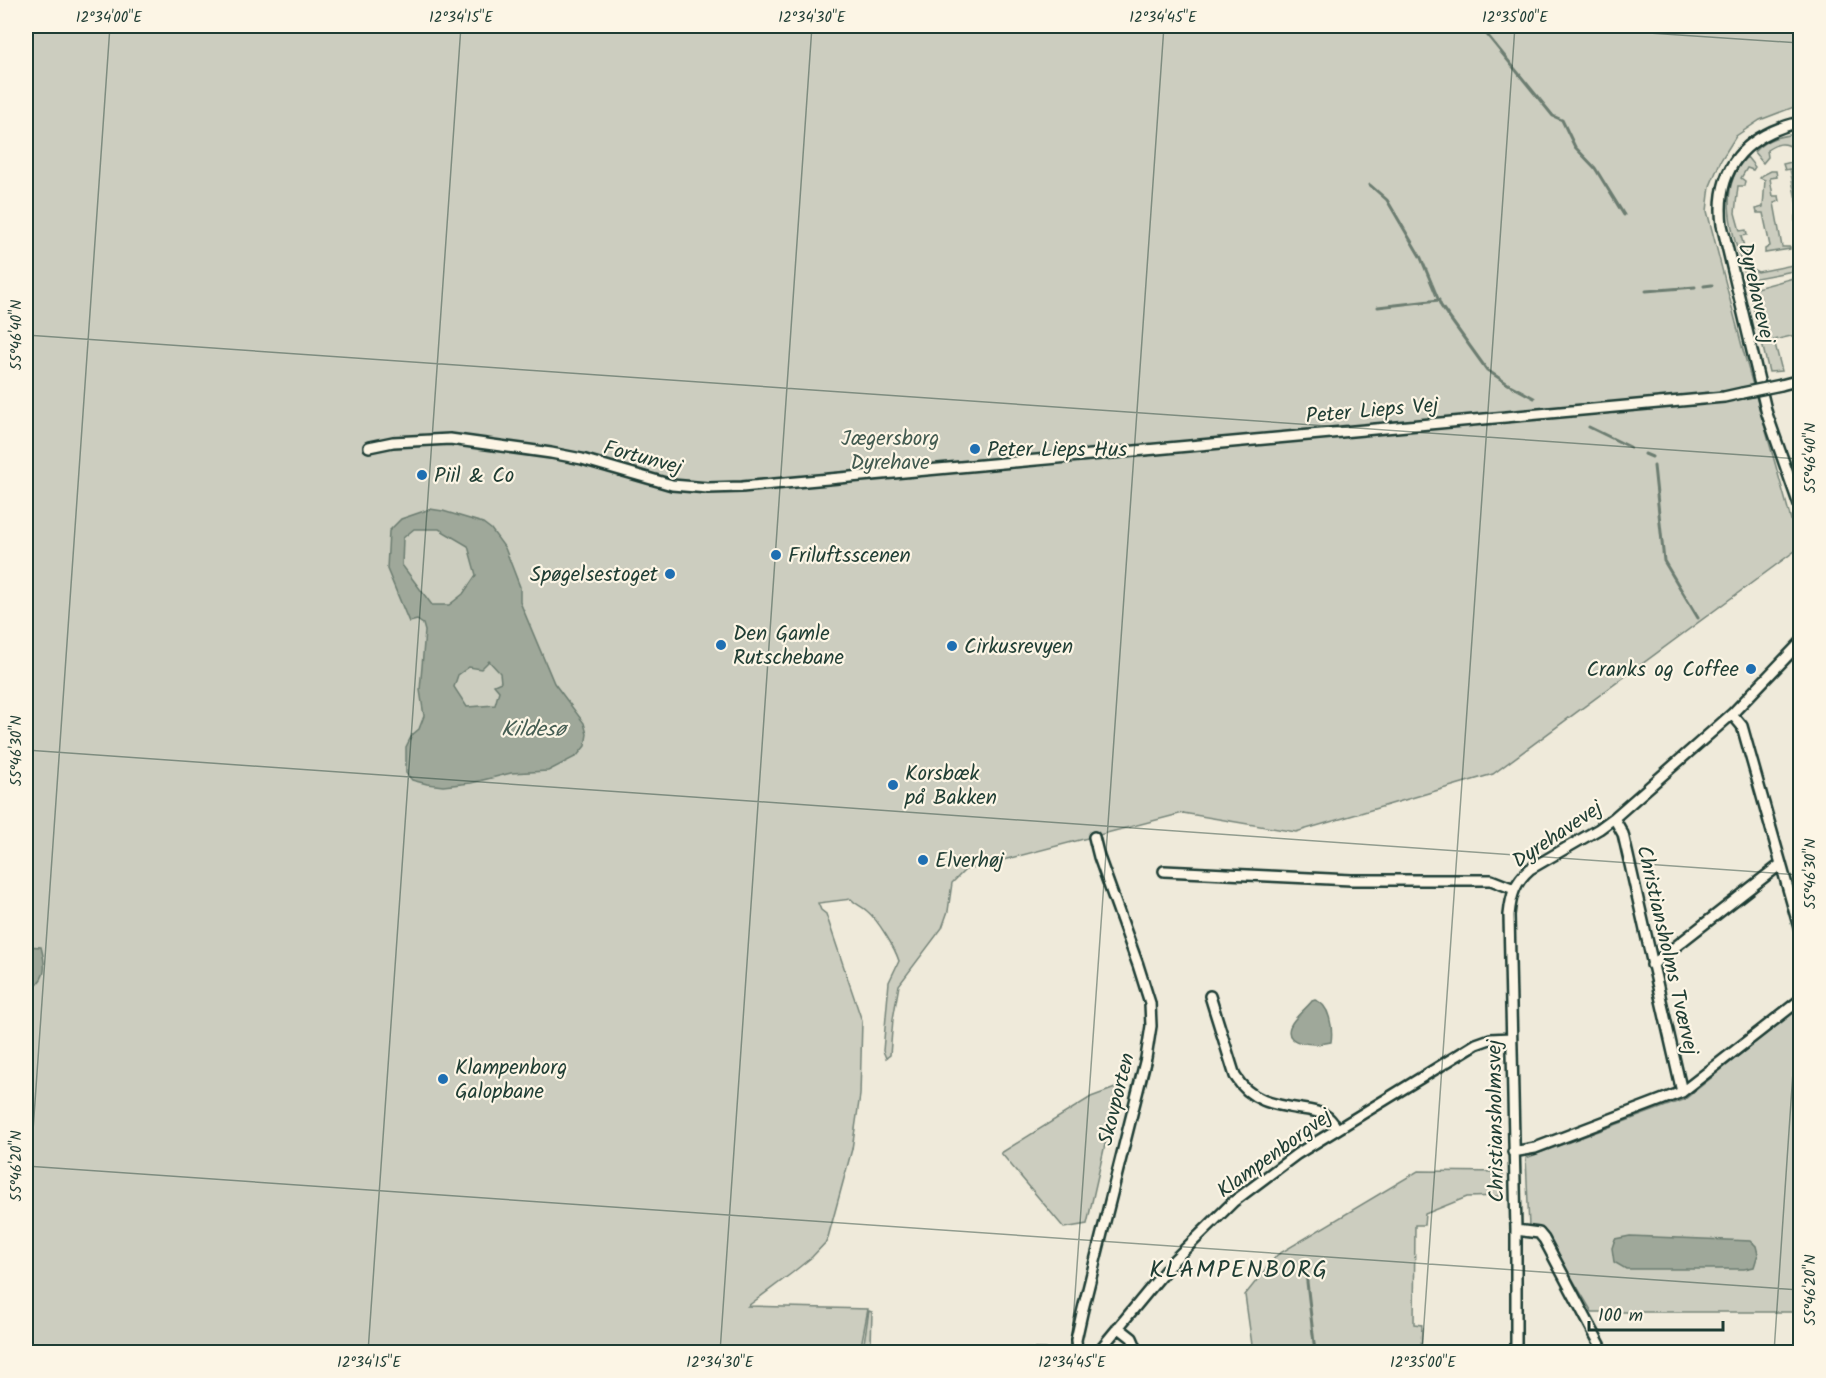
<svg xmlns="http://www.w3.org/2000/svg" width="1826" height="1378" font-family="Kalam,sans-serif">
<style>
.green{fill:#cccdbf;stroke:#76857a;stroke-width:1.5}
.water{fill:#9fa89a;stroke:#6c7d71;stroke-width:1.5;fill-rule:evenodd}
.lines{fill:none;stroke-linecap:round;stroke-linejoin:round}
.stream{stroke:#6c7d71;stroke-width:3}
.minor-casing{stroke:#1f3d34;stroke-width:14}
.minor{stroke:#fcf5e5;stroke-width:9}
.minor-bridge-casing{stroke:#1f3d34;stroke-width:14;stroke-linecap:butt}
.minor-bridge{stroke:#fcf5e5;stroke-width:9}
.ticks{fill:none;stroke:#1f3d34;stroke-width:1.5;stroke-opacity:0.45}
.poi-dot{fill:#1f6fb2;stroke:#fcf5e5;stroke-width:2}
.labels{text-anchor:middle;stroke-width:4.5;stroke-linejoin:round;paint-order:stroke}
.street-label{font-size:21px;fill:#1f3d34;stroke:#fcf5e5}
.park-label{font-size:21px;fill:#425a50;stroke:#fcf5e5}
.poi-label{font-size:21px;fill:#1f3d34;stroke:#fcf5e5;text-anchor:start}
.water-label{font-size:22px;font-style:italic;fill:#455d53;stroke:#fcf5e5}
.quarter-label{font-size:24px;letter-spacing:1.5px;fill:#1f3d34;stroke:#fcf5e5}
.neatline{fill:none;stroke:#1f3d34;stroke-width:2}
.ticks-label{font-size:15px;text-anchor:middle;fill:#1f3d34}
</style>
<rect width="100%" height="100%" fill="#efeada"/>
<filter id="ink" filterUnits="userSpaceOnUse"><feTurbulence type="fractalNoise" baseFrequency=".0167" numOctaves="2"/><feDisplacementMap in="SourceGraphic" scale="12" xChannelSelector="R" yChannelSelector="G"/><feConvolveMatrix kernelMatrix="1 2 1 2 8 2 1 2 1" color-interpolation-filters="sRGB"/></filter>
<g filter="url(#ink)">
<path class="green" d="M26,26h1774v72l-6,9 -34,13 -24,16 -15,24 -11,26 -3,25 36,139 56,198 -306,226 -197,58 -113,-19 -218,57 -13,13 -4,28 -6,17 -43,57 -6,34 -3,36 -4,3 -3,-7 6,-69 10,-21c-4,-13 -21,-41 -32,-50 -5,-5 -11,-6 -16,-12l-33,4 3,7 5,4 36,107 -2,74 -8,54 -25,92 -15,16 -20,16 -44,33 120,3 -7,37 -42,4 -1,2 -188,-1 -78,1h-526z
M1800,134v87h-5v-5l4,-1 -9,-46 -5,1 -2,-6 13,-3 -3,-13c-9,-7 -17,-4 -26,2l1,7 -5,6 -9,-11c12,-14 29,-17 46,-18z
M1747,157l8,10 -2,3 -6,-2 -6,10 4,3 -1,5h-6l-3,27 5,18 6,-1 1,5 -6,1 9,32 8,4 35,-7v-6l4,1 1,6 -5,5 -47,9c-10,-39 -33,-90 1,-123z
M1771,171h5l1,6 -7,1 3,18h6l1,5 -6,2 8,44h8v2l-25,4v-4l5,-3 -7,-33h-6l-1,-4 7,-2 2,-27 -5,-2 3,-3z
M1800,273v61l-26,6 8,31 -13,1 -20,-82 48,-13z
M1800,1006v305l-4,1h-204l-48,-81 -15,-4 -3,-69 159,-59z
M1118,1087l-31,137 -23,4 -63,-75 90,-56z
M1418,1171l85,1 -1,24 -35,1 -42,17 -1,11h-9l-1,99 8,1 -1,27h-168l-8,-57 32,-40z
M869,1311l3,1 -1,33 175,4 1,3h-210l26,-3z"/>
<path class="water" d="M430,509l13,2 40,12 8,6 14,19 15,39v15l34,81 30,40 3,11 -2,12 -8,10 -29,15 -37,2 -40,10 -28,3 -16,-2 -15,-4 -6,-7v-26l6,-12 7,-6 5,-13 -4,-26 5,-59 -2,-7 -6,-4 -8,2 -22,-53 2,-38 12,-12zM414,529h25l29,17 8,29 -13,19 -14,11h-17l-30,-40 1,-27zM489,661l11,12 1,9 -7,3 5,6 -4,14 -28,2 -13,-20 4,-12 11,-8 12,2z
M26,946l15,1c6,22 6,33 -15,45z
M1315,1000c15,4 18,29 16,42 -11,3 -48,5 -41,-15 3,-9 16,-18 22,-26z
M1630,1236l121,5 5,5 2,8 -4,13 -10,2h-118l-12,-7 -2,-14 3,-9z"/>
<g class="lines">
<path class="stream" d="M1480,26l73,90 9,4 13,27 20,21 29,47
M1370,185l17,15 34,58 20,48 46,64 21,14 26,14
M1704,286l8,-1
M1646,291l49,-4
M1378,307l61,-7
M1589,427l41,20
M1645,454l7,3
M1654,466l10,95 34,57
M1306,1273l9,79"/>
<defs>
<path id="minor" d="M1800,122c-54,13 -85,45 -78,103l45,189 33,94
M1781,385l19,-5
M369,447l24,-5 57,-3 101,14 31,6 90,26 36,3 34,-1 982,-90 18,-4
M1732,714l10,12 58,205
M1614,818l9,16 59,258
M1164,871l187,9h140l23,9
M1652,965l129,-101
M1210,996l25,80c15,25 39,29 66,33 8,1 17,2 24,6 5,3 9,9 12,14
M1513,1152l22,-4 147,-56 118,-92
M1516,1230l23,3 5,6 60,113
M1118,1327l14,11 6,14
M1077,1352l-1,-12 6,-27 64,-255 5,-32 -1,-23 -12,-38 -39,-108 -5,-20
M1098,1352l76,-92 59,-58 64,-48 179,-110 14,-5 21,-1
M1516,1352v-122l-7,-315c2,-20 6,-33 21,-46l69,-40 15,-11 118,-104 68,-71"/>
</defs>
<use href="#minor" class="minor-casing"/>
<use href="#minor" class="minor"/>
<defs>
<path id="minor-bridge" d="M1742,393l39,-8"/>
</defs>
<use href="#minor-bridge" class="minor-bridge-casing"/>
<use href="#minor-bridge" class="minor-bridge"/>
</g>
</g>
<path class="ticks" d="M1544,26l256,17M26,335l1774,124M26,750l1774,125M26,1166l1774,124M26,1231l84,-1205M368,1352l93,-1326M720,1352l92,-1326M1071,1352l93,-1326M1422,1352l93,-1326M1774,1352l26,-383"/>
<g class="poi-dot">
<circle cx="975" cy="449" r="6"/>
<circle cx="422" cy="475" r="6"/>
<circle cx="776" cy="555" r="6"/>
<circle cx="670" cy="574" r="6"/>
<circle cx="721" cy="645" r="6"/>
<circle cx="952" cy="646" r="6"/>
<circle cx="1751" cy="669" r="6"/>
<circle cx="893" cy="785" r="6"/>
<circle cx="923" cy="860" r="6"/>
<circle cx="443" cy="1079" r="6"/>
</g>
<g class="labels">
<g class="street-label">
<text transform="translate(1757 293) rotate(77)" y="7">Dyrehavevej</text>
<text transform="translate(1372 410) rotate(-5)" y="7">Peter Lieps Vej</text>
<text transform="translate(643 457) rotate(15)" y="7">Fortunvej</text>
<text transform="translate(1557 834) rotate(-34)" y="7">Dyrehavevej</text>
<text transform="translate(1668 950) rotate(77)" y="7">Christiansholms Tværvej</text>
<text transform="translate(1116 1099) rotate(-76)" y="7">Skovporten</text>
<text transform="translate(1495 1121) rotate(-91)" y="7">Christiansholmsvej</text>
<text transform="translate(1274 1153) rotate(-36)" y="7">Klampenborgvej</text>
</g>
<g class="park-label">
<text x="890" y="445">Jægersborg<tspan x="890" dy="24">Dyrehave</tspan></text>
</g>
<g class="poi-label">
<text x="987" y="456">Peter Lieps Hus</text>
<text x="434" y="482">Piil &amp; Co</text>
<text x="788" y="562">Friluftsscenen</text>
<text x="658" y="581" text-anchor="end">Spøgelsestoget</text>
<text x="733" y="640">Den Gamle<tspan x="733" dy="24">Rutschebane</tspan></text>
<text x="964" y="653">Cirkusrevyen</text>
<text x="1739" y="676" text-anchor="end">Cranks og Coffee</text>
<text x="905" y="780">Korsbæk<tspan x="905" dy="24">på Bakken</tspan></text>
<text x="935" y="867">Elverhøj</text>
<text x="455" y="1074">Klampenborg<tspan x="455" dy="24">Galopbane</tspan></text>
</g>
<g class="water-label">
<text x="533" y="736">Kildesø</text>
</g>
<g class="quarter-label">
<text x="1239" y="1277">KLAMPENBORG</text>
</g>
</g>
<rect width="1826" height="1378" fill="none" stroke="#fcf5e5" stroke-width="66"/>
<path d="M1589 1321v9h134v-9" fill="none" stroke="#1f3d34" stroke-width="3"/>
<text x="1598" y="1321" font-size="18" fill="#1f3d34" stroke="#fcf5e5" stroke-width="4.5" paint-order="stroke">100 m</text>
<rect x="33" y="33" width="1760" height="1312" class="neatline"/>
<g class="ticks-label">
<text x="109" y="22">12°34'00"E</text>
<text x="461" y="22">12°34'15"E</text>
<text x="812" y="22">12°34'30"E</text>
<text x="1163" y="22">12°34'45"E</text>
<text x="1515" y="22">12°35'00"E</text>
<text transform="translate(16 335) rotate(-90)" y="5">55°46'40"N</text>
<text transform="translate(1810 458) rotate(-90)" y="5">55°46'40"N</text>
<text transform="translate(16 751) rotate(-90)" y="5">55°46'30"N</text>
<text transform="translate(1810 874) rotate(-90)" y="5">55°46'30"N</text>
<text transform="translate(16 1166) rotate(-90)" y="5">55°46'20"N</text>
<text transform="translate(1810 1290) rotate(-90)" y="5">55°46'20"N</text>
<text x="369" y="1367">12°34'15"E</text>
<text x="720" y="1367">12°34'30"E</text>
<text x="1072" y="1367">12°34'45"E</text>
<text x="1423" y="1367">12°35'00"E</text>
</g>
</svg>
